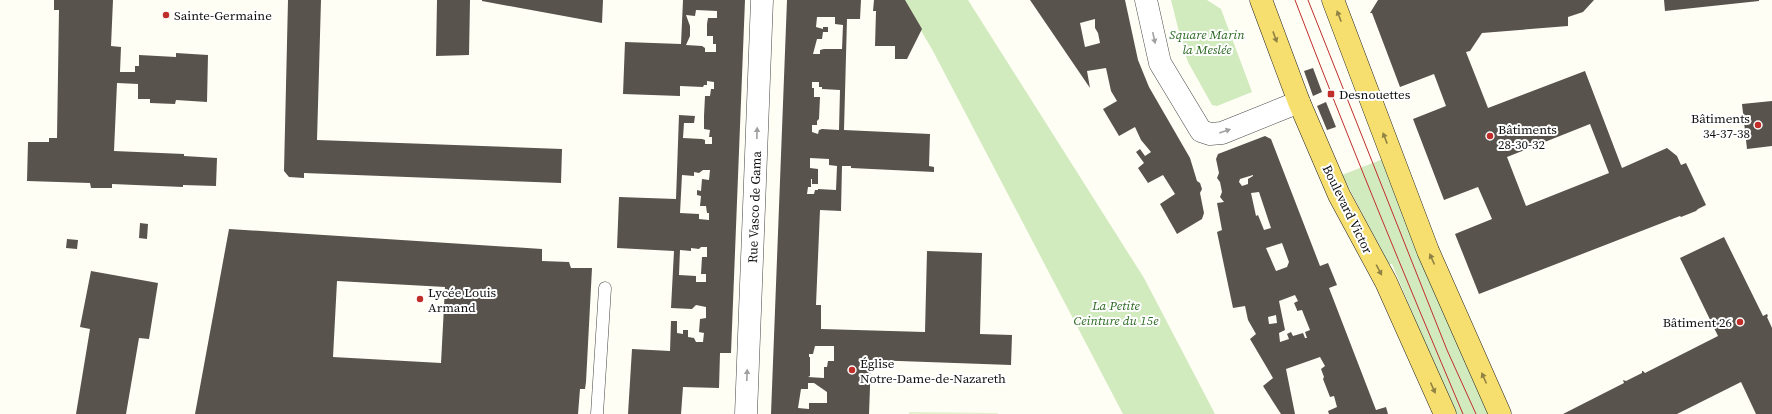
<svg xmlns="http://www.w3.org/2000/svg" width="1772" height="414" font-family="'Source Serif 4',serif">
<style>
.green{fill:#d1eabe}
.pitch{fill:#e3f1cf}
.building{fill:#59534d;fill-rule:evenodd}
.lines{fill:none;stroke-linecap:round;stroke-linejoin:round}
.lane-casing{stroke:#444;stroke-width:13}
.street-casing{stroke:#444;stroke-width:23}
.primary-casing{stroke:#222;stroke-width:23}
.lane{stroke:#fff;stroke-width:12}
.street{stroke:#fff;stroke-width:22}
.primary{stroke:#f6df6e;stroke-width:22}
.tram{stroke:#c02e2a;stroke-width:1}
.oneway{fill:#8f8244}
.oneway2{fill:#a0a0a0}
.poi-dot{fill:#c02e2a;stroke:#fff;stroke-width:1.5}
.labels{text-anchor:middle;stroke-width:4;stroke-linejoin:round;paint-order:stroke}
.poi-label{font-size:13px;fill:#111;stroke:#fff;text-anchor:start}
.park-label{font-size:13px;font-style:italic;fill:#2a6921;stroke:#fff}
.street-label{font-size:13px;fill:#111;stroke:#fff}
</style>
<rect width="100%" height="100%" fill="#fffef5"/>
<path class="green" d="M903,0h65l176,278 71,136h-92l-190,-363z
M1171,0h36l14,9 31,83 -35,14 -5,-1 -24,-43 -6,-18z
M1383,159l105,255h-33l-63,-150h-3l-47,-89z"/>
<path class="pitch" d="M909,412l89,1v1h-89z"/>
<path class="building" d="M54,0h59l-2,46 10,1 -1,25h15v-6h4v-11l37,2v-4l32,2 -1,47 -31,-2 -1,4 -25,-1v-4h-12v-15l-21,-1 -3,68 70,3v2l33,2 -1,28 -33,-1v2l-71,-3v4h-21l-1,-5 -63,-2 1,-39h21v-4h8l2,-128h-5z
M288,0h33l-4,140 245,9 -1,34 -257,-10v5l-15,-1 -5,-6z
M437,0h33l-1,55 -33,1z
M482,0h121l-1,23 -120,-22z
M683,0h62l-14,353h-11l-1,35 -36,-1 -2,27h-53l4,-65 38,2 1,-30h6v12l6,1v-4h5v7l6,1 2,4h7l1,-9 -5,-1 1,-13 6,-1v-11l-10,-2 -4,4 -21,-1 3,-57 -57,-3 2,-51 57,2 3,-84 16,1 -1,7h-10l-1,15 19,1 3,1v4h7v-7h-3l1,-7 -6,-1v-13l1,-20h5l1,-7h3v-7l-7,-1v4h-3l-1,2 -23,-1v10l-57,-2 2,-52 56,2zM696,10l21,1v7h-9l-1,6v12h6v8h3v8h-11v-4l-3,-2 -16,-1 4,-9v-10l-4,-11 9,1zM703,170h7l-1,10 -7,-1 -1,12 -4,-1v5l4,1 -1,10h6l1,7h2v7l-10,-1v-5l-19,-1 2,-38 12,1v-4l5,1zM701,247h6v10h-5l-1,17h5v8h-10v-6l-17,-1 1,-25 11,1v-3l8,1z
M787,0h74l-1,19h-13l-3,111 86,4 -1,32 5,1v5l-83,-4v-2h-9l-1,45 -21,-1 -4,95h5v24l104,3 2,-81 55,2 -2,81 32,1 -1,30 -140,-5 -2,54h-98zM817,17h18v7l8,1 -1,24h-18l-4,1v4h-7l4,-15h5l1,-7h5v-5h-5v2l-7,-2zM812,82h7v5h3v2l18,1 -1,40 -17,-1 -3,1 -1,4 -6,-2v-7h5v-4l2,-2 1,-22h-6v-9h-2zM810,158l19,1v6l8,1 -1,24 -18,-1v1h-3l-1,4h-7l1,-7h3v-8h1v5h6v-15l-8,-1zM815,346h19v15h-6l-1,6h-3v11l-16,-1 2,-1v-19h-1v-3h4zM808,383h6l13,9v11h-18v6l-11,-1 3,-19h7z
M874,0h31l17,29 -15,30h-12v-13h-20l1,-35h-3z
M1030,0h95l13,60 11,27 41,71 7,23 3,2 2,6 -2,4 4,20 -2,6 -25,15 -17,-30 15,-10 -12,-19 -15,8 -10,-15 6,-5 -8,-11 4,-3 5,7 6,-4 -10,-12 -6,-13 -16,9 -16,-27 14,-8 -6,-10 -5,-23 -19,3 3,17zM1095,19v9l3,5 2,10 -15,4 -5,-24z
M1378,0h216l-11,12 -15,5v9l-86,7 -12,18 -4,1 22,56 97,-37 37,97 45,-20 10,8 4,9 5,-2 20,42 -8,4 -2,2 -15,6 -1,-1 -201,78 -24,-60 37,-15 -14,-32 -34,13 -31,-81 33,-13 -12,-32 -34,13 -28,-74h-2zM1590,124l19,49 -83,33 -19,-49z
M1664,0h95v1l-94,10z
M163,12h7v6l-7,1z
M1313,68l9,24 -9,4 -9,-25z
M1772,101v45l-25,3 -5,-45z
M1326,102l10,25 -9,3 -10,-24z
M1265,136l6,3 49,127 8,-3 9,22 -8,3 47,122 10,-3 2,7h-59l-1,-3 9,-4 -3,-11 -4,1 -7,-18 1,-2 -3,-8 4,-3 -5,-9 -34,12 9,45h-14l-18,-28 10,-8 -23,-39 6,-5 -8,-14 -3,-14 -12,2 -16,-76 5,-2 -5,-27 7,-1 -4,-5 2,-5 -2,-10 -3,-4 2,-5 -3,-14 2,-5zM1253,175v1l-5,3v5l-6,2 -3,-4 1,-3zM1259,192l12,36 -7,2 -6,-15 -2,1 -5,-23zM1282,243l7,19 -2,5 -11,4 -10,-23zM1295,295l3,6 -4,2 3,7v1l5,-1 8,20 -5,2 2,6h-2l-2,-5 -10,3 -2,-4 -4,2 2,5 -9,3 -1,-9 6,-3 -6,-29zM1276,315l1,8 -8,1 -1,-7z
M140,223l8,1 -1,15 -8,-1z
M229,229l313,20v12l27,1 2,6h21l-6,114 -1,7h-5l-2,25h-383zM337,281l108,6 -4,76 -108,-6z
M1724,237l39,79 4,-2 1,2 -1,1 5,11v86h-16l-15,-32 -64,32h-114l61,-31 -1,-3 3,1 16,-8v-2h1l2,2 73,-37 -38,-78z
M67,239l11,1 -1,9 -11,-1z
M91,271l67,12 -9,56 -10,-1 -13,76h-50l14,-85 -10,-2z"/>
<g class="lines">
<defs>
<path id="lane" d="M597,414l8,-126"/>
<path id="street" d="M1146,0l14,63 41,68 9,3 12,-1 77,-31
M746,414l16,-414"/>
<path id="primary" d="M1261,0l38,102 40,93 47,87 59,132
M1333,0l95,251 72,163"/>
</defs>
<use href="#lane" class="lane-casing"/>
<use href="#street" class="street-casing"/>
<use href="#primary" class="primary-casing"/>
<use href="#lane" class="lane"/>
<use href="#street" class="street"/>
<use href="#primary" class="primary"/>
<path class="tram" d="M1295,0c53,139 110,277 168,414
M1308,0l139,350 29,64"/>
</g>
<defs><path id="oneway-solid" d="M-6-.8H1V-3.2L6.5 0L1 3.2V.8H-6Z"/></defs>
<g class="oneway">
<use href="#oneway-solid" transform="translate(1339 16) rotate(-111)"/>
<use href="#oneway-solid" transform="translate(1275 37) rotate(70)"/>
<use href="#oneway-solid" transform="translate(1385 138) rotate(-111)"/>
<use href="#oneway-solid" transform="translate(1432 259) rotate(-114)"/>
<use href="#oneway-solid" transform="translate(1379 270) rotate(62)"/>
<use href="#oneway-solid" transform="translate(1484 378) rotate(-114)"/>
<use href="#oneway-solid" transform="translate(1433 388) rotate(66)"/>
</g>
<g class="oneway2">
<use href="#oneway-solid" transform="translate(1154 38) rotate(78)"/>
<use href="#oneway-solid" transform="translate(1225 131) rotate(-19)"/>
<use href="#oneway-solid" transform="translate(757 133) rotate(-88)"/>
<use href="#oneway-solid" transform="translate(747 375) rotate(-88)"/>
</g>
<g class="poi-dot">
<circle cx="166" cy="15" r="4"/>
<rect x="1327" y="90" width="8" height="8" rx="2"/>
<circle cx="1758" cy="125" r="4"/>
<circle cx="1490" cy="136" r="4"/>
<circle cx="420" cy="299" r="4"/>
<circle cx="1740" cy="322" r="4"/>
<circle cx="852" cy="370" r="4"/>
</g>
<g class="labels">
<g class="poi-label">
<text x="174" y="20">Sainte-Germaine</text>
<text x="1339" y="99">Desnouettes</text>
<text x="1750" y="123" text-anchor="end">Bâtiments<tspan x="1750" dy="15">34-37-38</tspan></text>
<text x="1498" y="134">Bâtiments<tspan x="1498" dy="15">28-30-32</tspan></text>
<text x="428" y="297">Lycée Louis<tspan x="428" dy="15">Armand</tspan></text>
<text x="1732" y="327" text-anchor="end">Bâtiment 26</text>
<text x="860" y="368">Église<tspan x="860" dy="15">Notre-Dame-de-Nazareth</tspan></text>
</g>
<g class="park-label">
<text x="1207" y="39">Square Marin<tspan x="1207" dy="15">la Meslée</tspan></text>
<text x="1116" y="310">La Petite<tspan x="1116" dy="15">Ceinture du 15e</tspan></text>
</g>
<g class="street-label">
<text transform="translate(754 207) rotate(-88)" y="5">Rue Vasco de Gama</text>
<text transform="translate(1348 209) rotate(64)" y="5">Boulevard Victor</text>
</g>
</g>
</svg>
